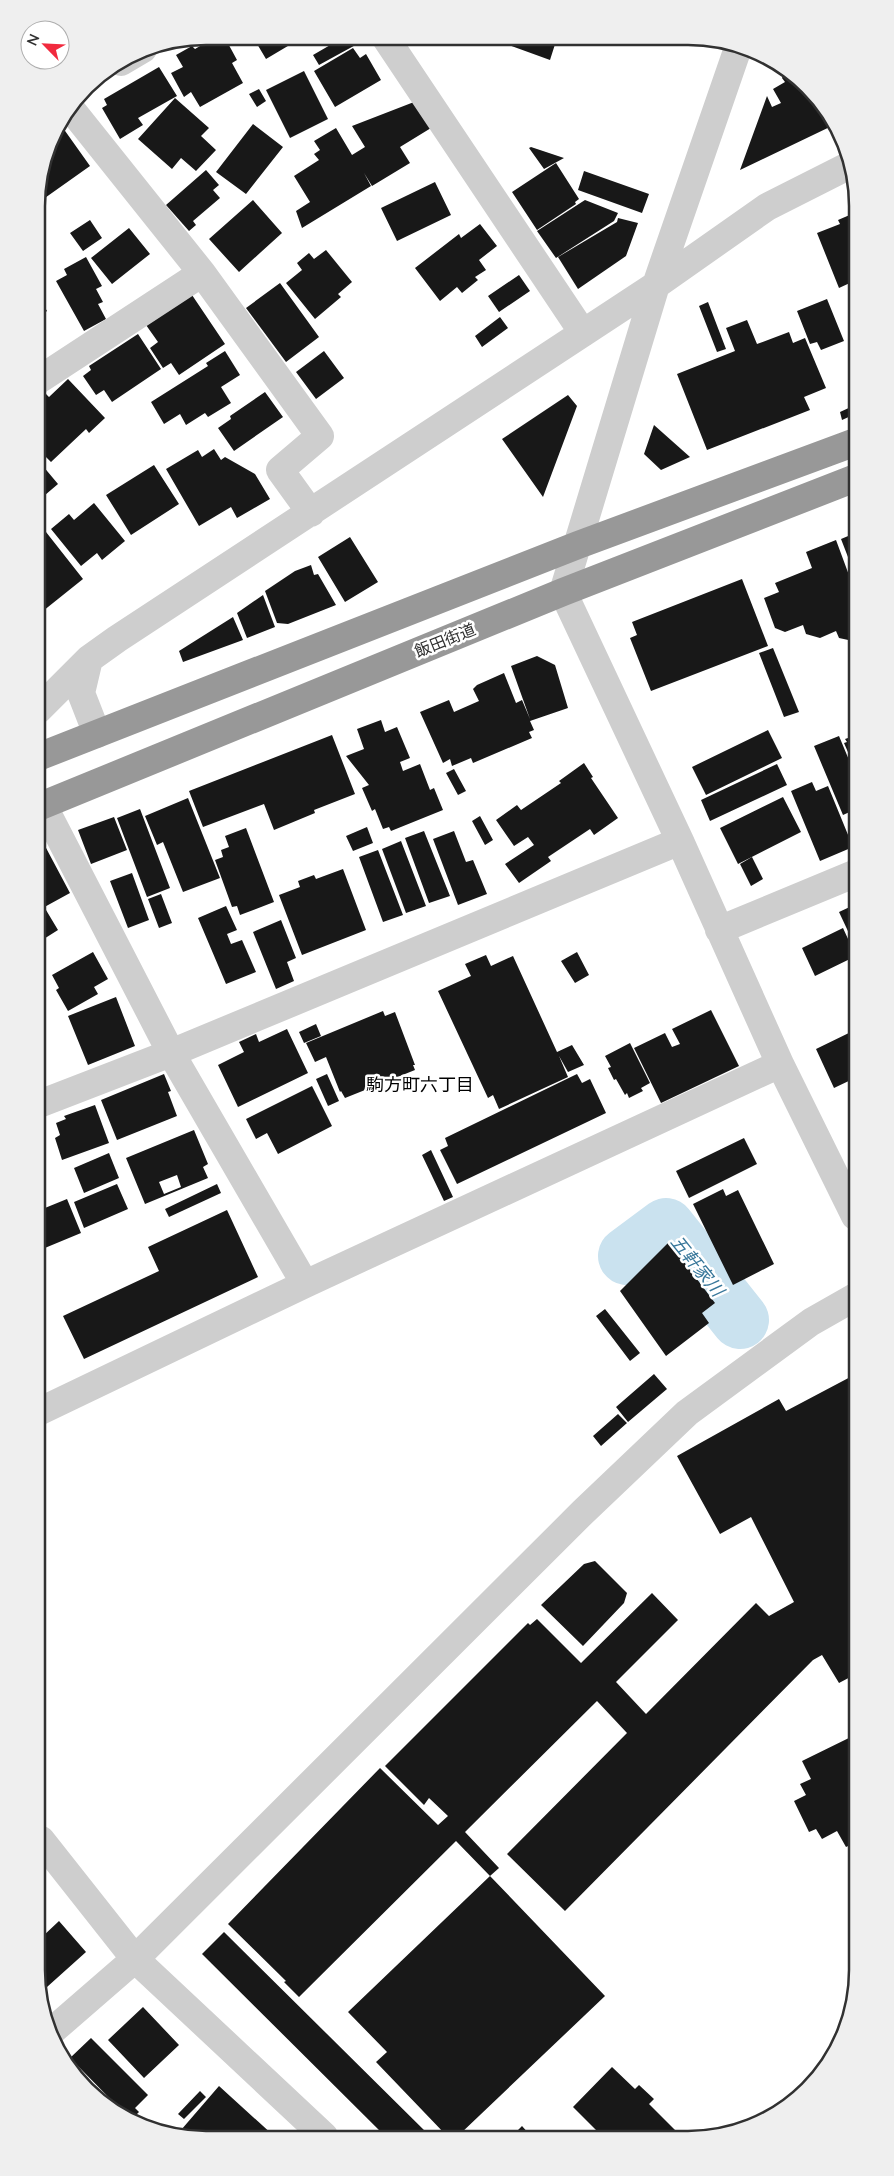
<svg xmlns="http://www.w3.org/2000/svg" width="894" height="2176" font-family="Lato,'Noto Sans JP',sans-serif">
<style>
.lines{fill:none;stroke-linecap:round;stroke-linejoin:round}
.river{stroke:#cae2ef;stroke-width:58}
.building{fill:#181818;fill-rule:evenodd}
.minor{stroke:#cecece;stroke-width:28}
.highway{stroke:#989898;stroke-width:28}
.labels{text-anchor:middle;stroke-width:5;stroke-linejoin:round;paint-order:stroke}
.street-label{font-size:16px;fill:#313131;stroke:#fff}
.neighbourhood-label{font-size:18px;fill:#000;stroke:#fff}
.water-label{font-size:18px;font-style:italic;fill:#38779a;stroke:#fff}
.rim{fill:none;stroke:#313131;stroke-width:2.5}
</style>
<rect width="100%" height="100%" fill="#fff"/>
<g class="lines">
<path class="river" d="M627,1256l39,-29 74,93"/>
</g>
<path class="building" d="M217,36h7l13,24 -5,3 11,20 -43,24 -9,-15 -7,5 -13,-24 12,-6 -7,-12 16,-9 3,3z
M253,37h50l-37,22z
M344,37h14l3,5 -42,23 -6,-10z
M489,38h68l-7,22z
M353,48l7,10 6,-4 15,26 -46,27 -21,-36z
M159,67l18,29 -39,22 5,7 -23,14 -18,-31 5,-3 -3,-6z
M304,71l24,48 -38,19 -24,-48z
M785,71l15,8 36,45 -96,46 27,-74 5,11 9,-4 -8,-14 12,-7 -3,-4z
M259,89l7,12 -9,6 -8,-13z
M175,98l34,30 -8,8 15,14 -20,21 -15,-13 -9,11 -34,-30z
M414,102l17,26 -31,19 10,16 -38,23 -8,-13 7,13 -69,42 -6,-17 14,-9 -16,-26 25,-16 -5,-6 6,-4 -6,-9 22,-13 16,27 13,-8 -13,-21z
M253,124l30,23 -37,47 -30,-22z
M63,128l27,38 -48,34 -2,-3 -3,3 15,-65z
M531,147l33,11 -20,11 -15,-21z
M556,163l23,36 -4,3 1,2 -39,26 -25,-38z
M206,170l13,15 -6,5 7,8 -27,23 3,4 -7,6 -23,-26z
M584,171l65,23 -7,19 -64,-23z
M435,182l16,33 -54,26 -16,-33z
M253,200l29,33 -43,39 -30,-33z
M585,200l33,13 -4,8 -58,37 -19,-27z
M852,214v68l-13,6 -22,-55 23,-9 -2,-4z
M618,218l20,5 -12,33 -48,33 -20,-32 59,-35z
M90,220l12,18 -19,13 -13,-18z
M480,224l17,22 -18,14 7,10 -11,7 3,3 -16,13 -5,-6 -17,14 -25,-33 44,-34 2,4z
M129,228l21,26 -38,30 -21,-26z
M326,250l26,32 -14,12 3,3 -26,22 -29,-36 16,-13 -5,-7 12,-10 5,6z
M86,257l16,29 -6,3 7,13 -5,2 8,15 -22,12 -28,-50 11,-6 -3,-6z
M519,275l11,16 -31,21 -11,-16z
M280,283l39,54 -33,25 -40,-54z
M37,295l10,16 -10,7z
M192,295l33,49 -46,31 -8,-12 -8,5 -13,-20 8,-6 -12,-17z
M827,299l17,42 -23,9 -4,-8 -7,2 -13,-33z
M708,302l18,47 -9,3 -18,-46z
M500,317l8,11 -26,19 -7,-11z
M747,320l10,24 32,-12 4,11 12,-5 21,50 -22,9 6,13 -103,40 -30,-76 58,-23 -9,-23z
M138,334l23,35 -49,33 -8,-12 -8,5 -13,-19 8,-6 -2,-4z
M225,351l15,24 -19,12 10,16 -23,14 -3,-4 -19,12 -6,-11 -16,10 -13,-22 57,-36 -2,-3z
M324,351l20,27 -28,21 -20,-27z
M68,379l37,39 -16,15 -3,-4 -35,33 -14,-14v-46l9,-8 3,3z
M265,392l18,25 -49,34 -16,-23 13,-9 -1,-3z
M568,395l9,11 -34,91 -41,-58z
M853,406v9l-11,5 -2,-8z
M654,425l36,32 -29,13 -17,-16z
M214,449l7,11 4,-3 30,17 15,25 -33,19 -6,-11 -32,19 -33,-57 32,-19 4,7z
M37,459l21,25 -20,17 -1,-22z
M154,465l25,39 -48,31 -25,-40z
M94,503l31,38 -23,19 -5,-7 -16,13 -30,-37 18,-15 5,6z
M46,532l37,47 -40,32 -5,-6v-67z
M853,534v36l-12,-31z
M350,537l28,45 -33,20 -27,-45z
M836,540l17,46v55l-14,-3 -3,-7 -16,7 -14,-4 -3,-9 -18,7 -10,-4 -11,-30 15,-6 -4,-9 37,-15 -6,-16z
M311,565l3,10 4,-1 18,31 -48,19 -11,-1 -12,-32 30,-20z
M742,579l26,67 -117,45 -21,-53 7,-3 -5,-13z
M263,595l12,32 -28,11 -10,-25z
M233,617l10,23 -60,22 -4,-11z
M773,648l26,64 -15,5 -25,-64z
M537,656l18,9 13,43 -38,13 4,9 -5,2 3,6 -59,25 -2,-5 -19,8 -2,-7 -7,4 -23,-51 29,-12 5,12 25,-11 -6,-12 4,-4 27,-12 12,30 6,-3 8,19 -19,-53z
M381,720l4,12 12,-5 13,31 -10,4 3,9 17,-7 10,26 4,-2 9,22 -52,21 -2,-4 -6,2 -8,-20 -3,2 -10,-23 7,-3 -23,-29 18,-7 -7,-20z
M768,730l14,28 -76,37 -14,-28z
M332,735l23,59 -41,16 1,3 -41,17 -10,-26 -61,23 -14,-36z
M839,736l15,36v38l-11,5 -29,-69z
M851,737l1,2 2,-1v28l-10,-23 3,-1 -2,-3z
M584,763l9,14 -2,1 27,40 -24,17 -4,-6 -42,28 3,4 -32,22 -14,-19 29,-19 -6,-8 -14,9 -18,-26 21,-15 4,5 40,-27 -2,-2z
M777,764l10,21 -77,36 -9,-21z
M454,769l12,22 -8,4 -12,-22z
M812,782l4,9 12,-5 25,61 -33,14 -29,-70z
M783,797l18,35 -63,32 -18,-36z
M188,798l32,80 -37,14 -20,-50 -6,3 -12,-29z
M140,809l30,79 -23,9 -30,-79z
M480,816l13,24 -8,5 -13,-24z
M114,817l13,33 -36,14 -13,-34z
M367,827l6,16 -20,8 -7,-15z
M246,828l28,74 -34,13 -3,-9 -5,1 -17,-47 8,-3 -2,-7 8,-3 -4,-11z
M424,831l26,65 -21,7 -24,-65z
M454,831l12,31 7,-2 14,34 -29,11 -25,-66z
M401,841l25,65 -20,7 -24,-64z
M45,846l25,47 -31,17v-61z
M378,850l25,65 -20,7 -24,-65z
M752,857l11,22 -12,7 -11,-22z
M343,869l23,61 -64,25 -23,-60 21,-8 -2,-6 16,-6 2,4z
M132,873l17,47 -21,8 -18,-47z
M161,894l11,29 -13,5 -11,-29z
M854,905v39l-15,-32z
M226,906l11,24 -10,4 4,10 11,-4 14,32 -30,12 -28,-66z
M46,910l12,20 -19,12v-28z
M281,920l15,38 -9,4 7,19 -18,8 -23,-57z
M843,928l11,24v5l-39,19 -13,-28z
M93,952l15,27 -14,8 4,7 -30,17 -12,-21 3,-2 -7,-13z
M577,952l12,23 -14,8 -14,-22z
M486,955l5,11 22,-10 44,96 15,-7 12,20 -16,7 -9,-16 9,21 -69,32 -6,-14 -5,3 -50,-107 33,-15 -6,-12z
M116,997l19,49 -47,19 -20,-49z
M711,1010l28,56 -78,37 -27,-55 31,-15 7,14 8,-3 -8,-15z
M383,1011l2,5 10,-4 20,53h-2l2,5 -70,28 -4,-7 -1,1 -14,-35 -11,5 -9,-19z
M316,1024l5,12 -17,7 -5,-11z
M287,1029l21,44 -70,34 -20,-42 26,-13 -5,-10 17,-8 3,8z
M855,1030v48l-21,10 -18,-39z
M630,1043l20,40 -9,5 2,3 -14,7 -2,-5 -2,2 -9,-16 -2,1 -6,-12 3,-1 -6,-11z
M164,1074l7,17 -3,1 9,24 -60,24 -16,-40z
M327,1074l12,27 -11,5 -12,-27z
M577,1074l5,9 8,-4 16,34 -149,71 -17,-34 8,-4 -3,-8z
M312,1086l20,40 -54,28 -11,-21 -11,6 -10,-20z
M95,1105l14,38 -47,17 -7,-22 5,-3 -4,-12 10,-4 -2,-3z
M194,1130l14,34 -5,3 5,11 -63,26 -19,-46zM177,1175l4,12 -17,7 -5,-12z
M744,1138l13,26 -68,34 -13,-27z
M431,1150l22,47 -9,4 -22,-46z
M109,1153l10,25 -35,15 -10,-25z
M117,1184l11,25 -44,19 -10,-26z
M217,1184l4,9 -52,24 -4,-8z
M723,1189l3,7 12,-6 36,74 -41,21 -40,-81z
M67,1199l14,34 -41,17v-40z
M227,1210l31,67 -174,82 -21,-43 96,-45 -11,-24z
M669,1242l46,61 -13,10 7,10 -43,33 -46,-65z
M605,1309l35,44 -10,8 -34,-45z
M654,1374l13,15 -39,33 -12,-15z
M856,1374v300l-17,9 -17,-28 -9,5 -248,251 -58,-57 120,-121 -30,-32 -132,131 34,36 -9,8 -34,-35 -157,156 -15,-15 2,-1 -58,-57 152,-156 58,57 10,-9 -19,-18 -5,7 -39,-39 143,-143 2,2 7,-6 44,44 71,-70 26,27 -62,62 30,32 110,-111 13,13 25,-14 -43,-85 -31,17 -43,-78 102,-57 7,12z
M618,1414l9,9 -26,23 -8,-10z
M595,1561l32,32 -3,10 -41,43 -42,-41 43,-41z
M857,1734v108l-11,5 -9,-16 -15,8 -6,-10 -7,3 -15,-31 12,-6 -6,-11 11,-5 -9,-18z
M490,1876l115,120 -146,139h-13l-70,-73 11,-10 -39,-40z
M59,1921l27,31 -39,35 -5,-6v-44z
M224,1932l205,203 -44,1 -183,-182z
M143,2007l36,38 -35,33 -36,-38z
M91,2038l57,57 -13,13 4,4 -8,8 -61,-62z
M71,2063l39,43 -1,1 -23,-17z
M612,2067l23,22 4,-4 15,14 -5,5 30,30 -78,1 -28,-28z
M219,2086l55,50 -99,1z
M200,2091l6,6 -22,22 -6,-5z
M522,2126l8,9h-17z"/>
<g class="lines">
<path class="minor" d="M385,37l198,296
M738,48l-82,237 -93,307 117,249 100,223 75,152
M121,62l22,-13
M71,109l131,164 118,163 -40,34 31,43
M37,381l165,-108
M89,659l-8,34 16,41
M38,710l51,-51 28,-20 539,-354 111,-78 85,-43
M43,805l128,248 134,231
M719,930l135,-56
M39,1104l132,-51 509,-212
M40,1411l265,-127 475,-220
M41,1840l94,119 189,177
M52,2031l83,-72 448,-447 104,-99 124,-91 44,-25"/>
<path class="highway" d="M38,757l540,-212 275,-102
M38,807l525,-215 290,-113"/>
</g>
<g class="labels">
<g class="street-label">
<text transform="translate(445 640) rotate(-22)" y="6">飯田街道</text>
</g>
<g class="neighbourhood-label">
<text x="420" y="1091">駒方町六丁目</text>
</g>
<g class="water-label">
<text transform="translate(697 1266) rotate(51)" y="6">五軒家川</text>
</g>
</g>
<path d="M0 0H894V2176H0ZM206 45H688A161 161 0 0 1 849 206V1970A161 161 0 0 1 688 2131H206A161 161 0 0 1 45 1970V206A161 161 0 0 1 206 45Z" fill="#efefef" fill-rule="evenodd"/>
<path class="rim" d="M206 45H688A161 161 0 0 1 849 206V1970A161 161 0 0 1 688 2131H206A161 161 0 0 1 45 1970V206A161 161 0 0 1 206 45Z"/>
<g transform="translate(45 45) rotate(294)"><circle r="24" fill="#ffffff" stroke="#adadad"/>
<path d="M0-4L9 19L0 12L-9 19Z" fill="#f12a3e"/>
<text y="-8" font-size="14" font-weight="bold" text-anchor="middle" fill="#313131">N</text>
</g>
</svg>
